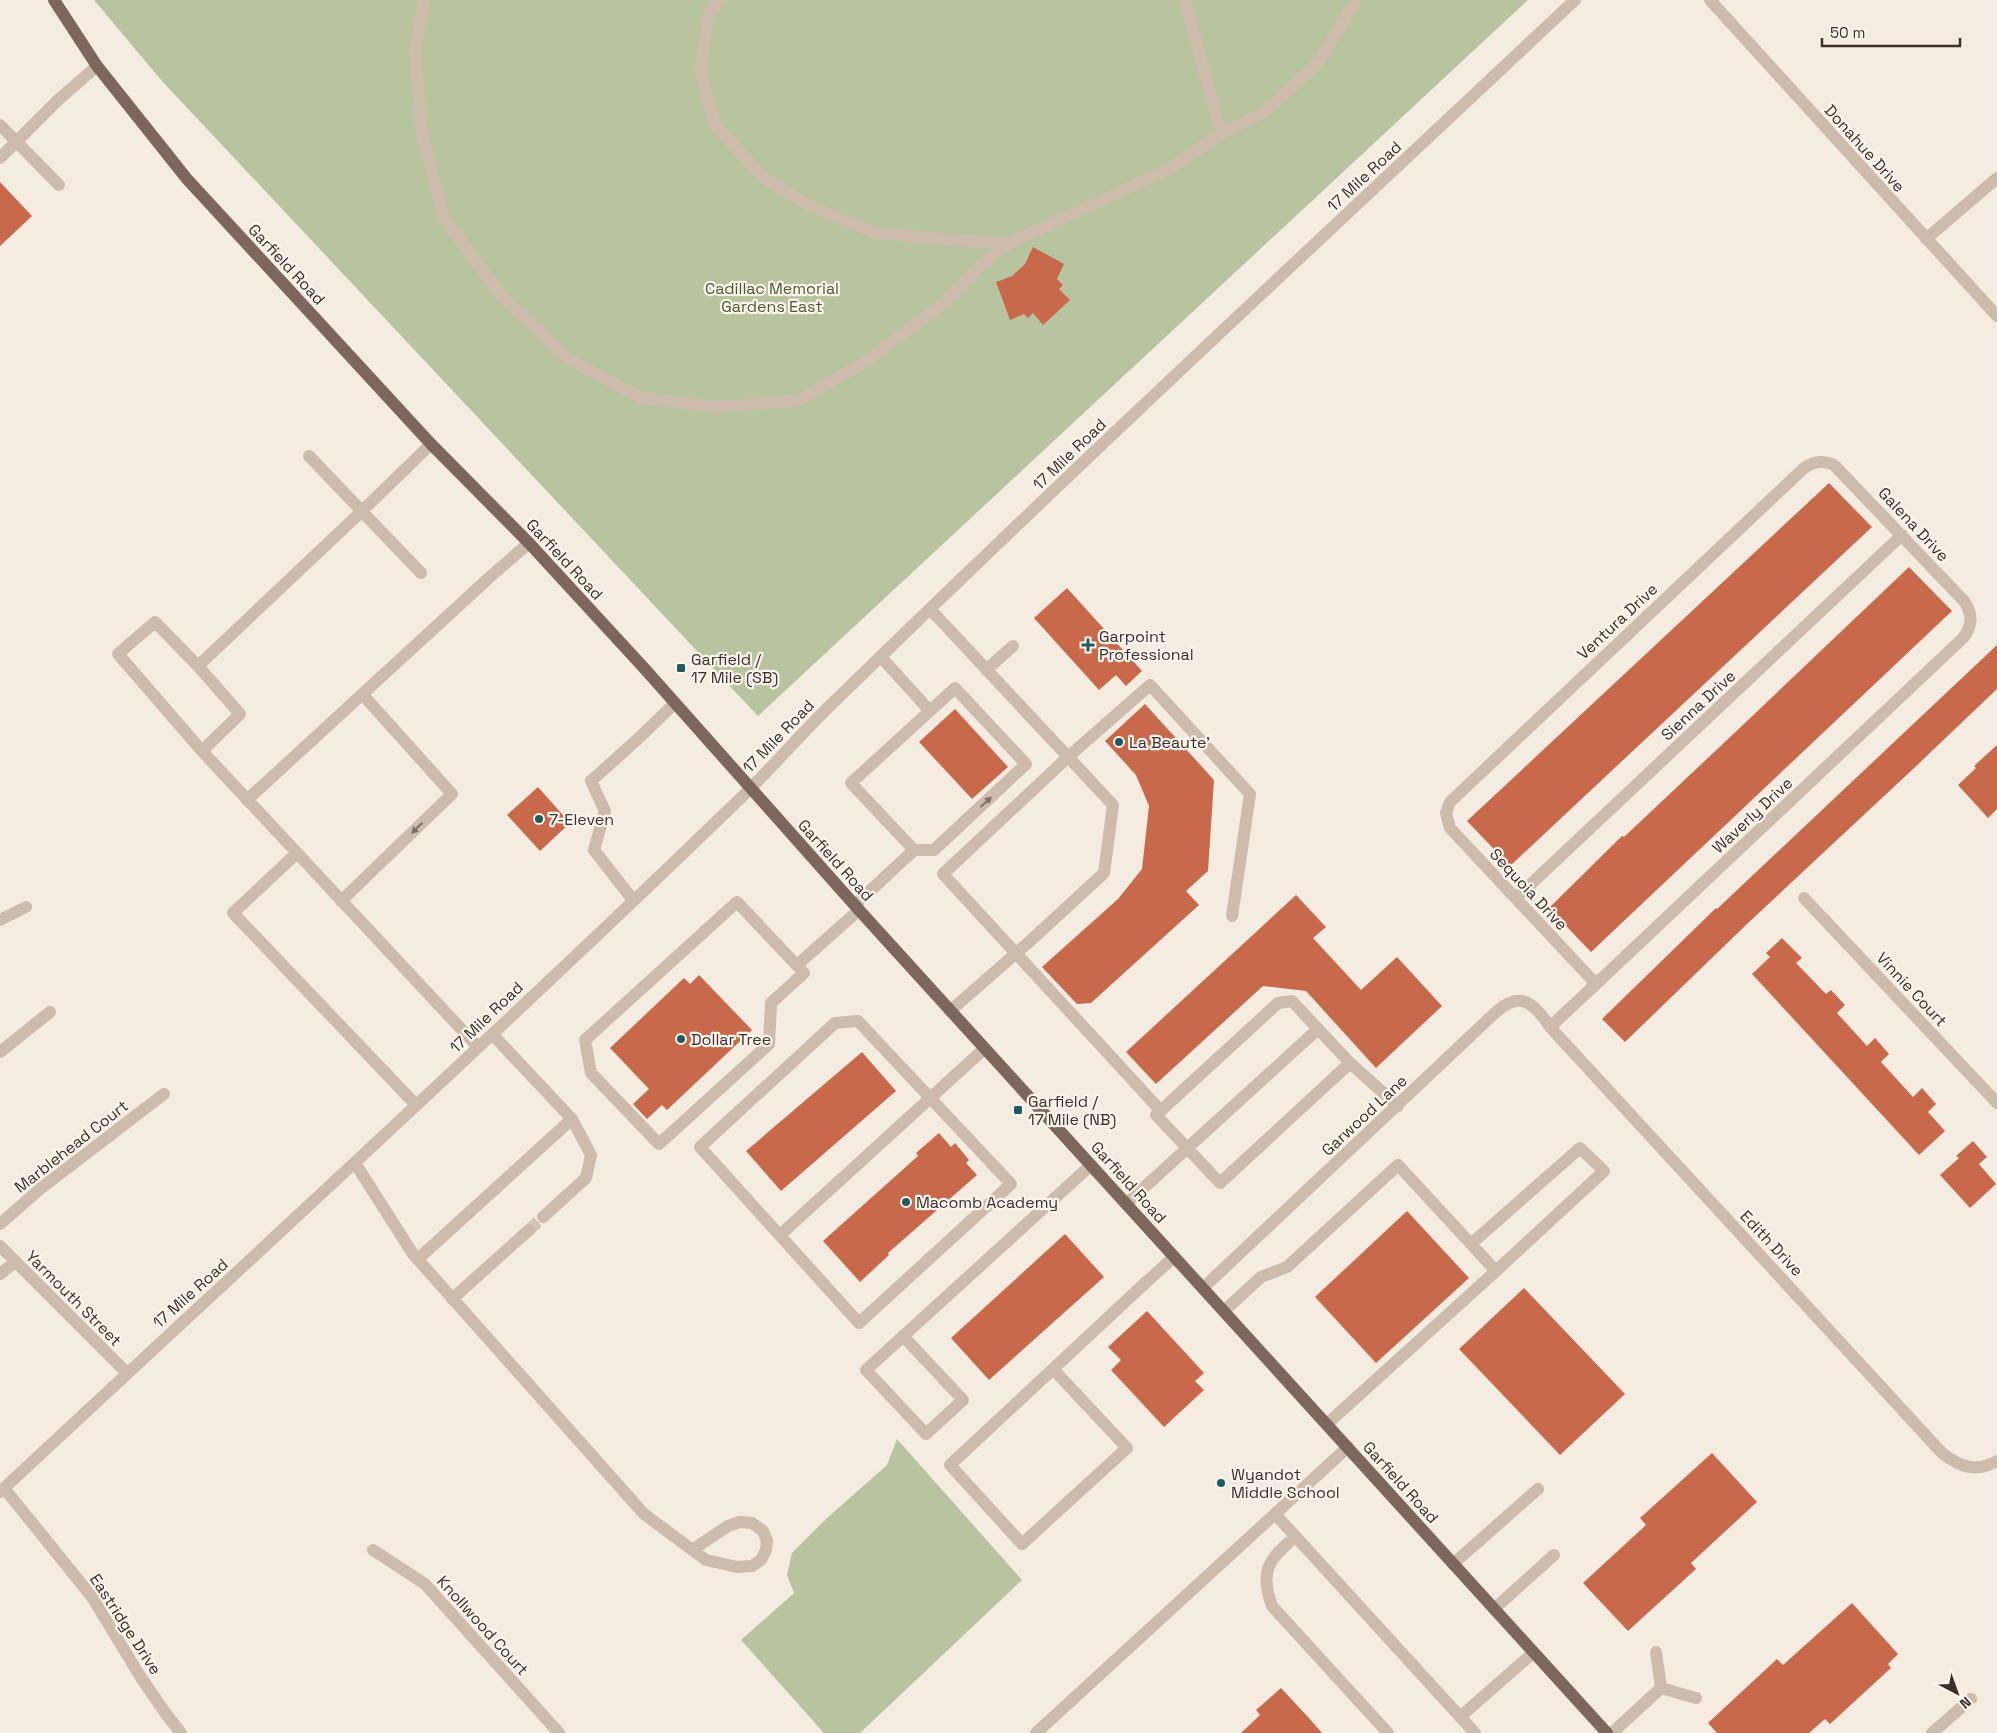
<svg xmlns="http://www.w3.org/2000/svg" width="1997" height="1733" font-family="'Space Grotesk',sans-serif">
<style>
.green{fill:#b8c4a0}
.building{fill:#c8694b}
.lines{fill:none;stroke-linecap:round;stroke-linejoin:round}
.minor-tunnel{stroke:#cfc6bd;stroke-width:12;stroke-dasharray:12 6;stroke-linecap:butt}
.minor{stroke:#cdbbac;stroke-width:12}
.major{stroke:#7d675c;stroke-width:12}
.oneway{fill:#7d6f65}
.poi-dot{fill:#1f5a5e;stroke:#fbf5ee;stroke-width:2}
.labels{text-anchor:middle;stroke-width:4.5;stroke-linejoin:round;paint-order:stroke}
.street-label{font-size:16px;fill:#3b302b;stroke:#fbf5ee}
.park-label{font-size:16px;fill:#4a5a2e;stroke:#fbf5ee}
.poi-label{font-size:16px;fill:#3b302b;stroke:#fbf5ee;text-anchor:start}
</style>
<rect width="100%" height="100%" fill="#f4ebe1"/>
<path class="green" d="M94,0h1434l-770,716 -597,-636z
M897,1439l125,141 -162,153h-36l-83,-93 53,-47 -7,-18 5,-22 34,-34 61,-54z"/>
<path class="building" d="M0,182l32,34 -32,30z
M1033,247l31,17 -7,15 6,6 -4,4 11,11 -27,25 -10,-12 -5,5 -4,-4 -14,6 -14,-38 16,-6 13,-12z
M1829,483l43,44 -362,339 -43,-45z
M1909,567l43,44 -361,341 -42,-44 73,-72 2,1 121,-114z
M1067,588l75,83 -16,15 -10,-11 -17,15 -65,-72z
M1997,645v44l-85,81 -165,154 -122,118 -23,-23 114,-111 1,1z
M1145,704l69,76 -6,91 -22,20 13,14 -108,98 -14,1 -35,-37 76,-68 24,-30 7,-63 -13,-31 -31,-34z
M955,709l53,58 -36,32 -53,-57z
M1997,745v64l-9,9 -30,-33 18,-17 -2,-2z
M538,787l32,36 -30,28 -33,-36z
M1296,895l30,32 -13,11 48,52 36,-33 45,49 -66,62 -70,-77 -43,-5 -107,98 -30,-32z
M1782,938l20,20 -6,5 30,31 5,-4 14,15 -8,8 30,33 8,-8 14,16 -8,8 32,35 9,-9 14,16 -8,8 17,19 -26,24 -167,-181 18,-17 -4,-4z
M699,975l53,55 -85,80 -5,-5 -15,14 -14,-15 16,-15 -39,-41 74,-70 6,6z
M862,1052l34,39 -115,100 -35,-40z
M939,1133l12,14 4,-4 14,17 -3,3 11,12 -89,78 1,2 -29,27 -37,-41 95,-85 -2,-3z
M1973,1141l14,16 -8,7 17,20 -26,24 -30,-33 19,-17 -3,-2z
M1407,1211l62,67 -93,85 -61,-66z
M1065,1234l39,43 -115,103 -38,-42z
M1524,1288l101,106 -65,61 -101,-106z
M1147,1311l57,62 -9,8 9,9 -40,37 -53,-57 10,-10 -13,-13z
M1712,1453l45,49 -66,61 5,6 -68,62 -45,-48 63,-58 -6,-7z
M1852,1603l46,51 -10,10 3,4 -61,56 -5,-5 -16,14h-92l-9,-10 69,-64 6,6z
M1281,1688l27,29 14,16h-81l19,-18 -4,-5z"/>
<g class="lines">
<path class="minor-tunnel" d="M529,1230l14,-13"/>
<path class="minor" d="M424,0l-9,51 7,84 22,83 57,77 66,63 74,40 78,9 80,-7 66,-38 78,-58 38,-39 29,-22
M719,0l-10,13 -9,57 15,55 49,53 44,27 68,28 77,7 57,3 159,-74 52,-35 45,-23 52,-48 38,-63
M1185,0l36,134
M1710,0l287,316
M0,125l59,60
M0,158l57,-57 40,-35
M1926,239l71,-61
M431,444l-70,68 -163,154 42,48 -38,37 276,296
M309,456l112,117
M930,609l183,196 -9,68 -75,69 -79,69
M881,657l49,54
M198,666l-43,-44 -37,32 84,97
M986,670l27,-24
M247,800l244,-224 38,-33
M297,853l-64,60 183,192
M1516,898l386,-363
M1804,898l193,205
M633,900l-39,-50 11,-39 -14,-30 49,-44 35,-34
M341,901l111,-107 -89,-99
M737,902l67,71 -33,30 -2,41 -110,100 -68,-71 -6,-33z
M855,905l59,-55 -63,-67 104,-95 71,76 -92,86h-20
M0,920l26,-13
M797,965l62,-55
M858,1021l153,163 -152,139 -159,-176 135,-124z
M1550,1027l46,-43 366,-345c11,-12 11,-25 2,-38l-130,-136c-11,-5 -21,-4 -31,4l-353,333 -4,11 4,15 146,156
M492,1034l80,85 19,36 -5,23 -43,39
M0,1052l50,-40
M1350,1063l-130,120 -64,-68 122,-112 14,-2 58,62 48,43
M1161,1111l-218,-237 125,-117 82,-72 100,109 -18,122
M355,1163l58,91 231,260 62,46 31,7 15,-1 9,-6 5,-10 1,-9 -4,-10 -11,-8 -12,-1 -12,4 -36,24
M1126,1204l192,-175
M0,1224l40,-35 124,-95
M780,1235l204,-186
M1471,1244l109,-96 24,23 -108,100
M0,1246l127,127
M418,1259l154,-140
M0,1274l15,-12
M1203,1288l293,-276c25,-22 38,-9 54,15l392,426c18,14 34,20 55,8
M452,1299l77,-69
M1224,1311l37,-34 26,-10 111,-102 98,106 -169,153
M903,1336l60,64 -37,34 -60,-64c75,-69 150,-137 225,-205
M1053,1369l74,79 -105,96 -72,-79 193,-180 31,-28
M4,1488l88,109 48,79 26,38 15,19
M0,1492c250,-233 502,-463 748,-701 31,-31 59,-64 91,-94 242,-236 490,-466 736,-697
M1275,1514l200,219
M1295,1537c-26,22 -36,34 -23,69l116,127
M373,1550l52,34 134,149
M1453,1564l85,-75
M1494,1609l60,-54
M1656,1652l5,36 35,10
M1460,1717l73,-64
M1036,1733l312,-286
M1612,1733l49,-45
M1932,1733l39,-34"/>
<path class="major" d="M54,0l43,66 90,113 244,265 98,99 115,125 215,242 748,823"/>
</g>
<defs><path id="oneway-solid" d="M-6-.8H1V-3.2L6.5 0L1 3.2V.8H-6Z" transform="scale(1.25)"/></defs>
<g class="oneway">
<use href="#oneway-solid" transform="translate(986 802) rotate(-43)"/>
<use href="#oneway-solid" transform="translate(417 828) rotate(136)"/>
</g>
<g class="poi-dot">
<path d="M1085.5 637.5h5v5h5v5h-5v5h-5v-5h-5v-5h5z"/>
<rect x="676" y="663" width="10" height="10" rx="2.5"/>
<circle cx="1119" cy="742" r="5"/>
<circle cx="539" cy="819" r="5"/>
<circle cx="681" cy="1039" r="5"/>
<rect x="1013" y="1105" width="10" height="10" rx="2.5"/>
<circle cx="906" cy="1202" r="5"/>
<circle cx="1221" cy="1483" r="5"/>
</g>
<g class="labels">
<g class="street-label">
<text transform="translate(1865 148) rotate(48)" y="6">Donahue Drive</text>
<text transform="translate(1364 176) rotate(-43)" y="6">17 Mile Road</text>
<text transform="translate(287 264) rotate(47)" y="6">Garfield Road</text>
<text transform="translate(1069 454) rotate(-44)" y="6">17 Mile Road</text>
<text transform="translate(1914 524) rotate(47)" y="6">Galena Drive</text>
<text transform="translate(565 559) rotate(47)" y="6">Garfield Road</text>
<text transform="translate(1617 621) rotate(-43)" y="6">Ventura Drive</text>
<text transform="translate(1698 705) rotate(-43)" y="6">Sienna Drive</text>
<text transform="translate(778 736) rotate(-46)" y="6">17 Mile Road</text>
<text transform="translate(1752 815) rotate(-43)" y="6">Waverly Drive</text>
<text transform="translate(836 860) rotate(48)" y="6">Garfield Road</text>
<text transform="translate(1529 889) rotate(47)" y="6">Sequoia Drive</text>
<text transform="translate(1912 989) rotate(47)" y="6">Vinnie Court</text>
<text transform="translate(486 1017) rotate(-44)" y="6">17 Mile Road</text>
<text transform="translate(1364 1115) rotate(-43)" y="6">Garwood Lane</text>
<text transform="translate(71 1146) rotate(-38)" y="6">Marblehead Court</text>
<text transform="translate(1129 1182) rotate(48)" y="6">Garfield Road</text>
<text transform="translate(1772 1243) rotate(47)" y="6">Edith Drive</text>
<text transform="translate(190 1293) rotate(-42)" y="6">17 Mile Road</text>
<text transform="translate(74 1298) rotate(45)" y="6">Yarmouth Street</text>
<text transform="translate(1401 1482) rotate(48)" y="6">Garfield Road</text>
<text transform="translate(126 1624) rotate(57)" y="6">Eastridge Drive</text>
<text transform="translate(483 1625) rotate(48)" y="6">Knollwood Court</text>
</g>
<g class="park-label">
<text x="772" y="294">Cadillac Memorial<tspan x="772" dy="18">Gardens East</tspan></text>
</g>
<g class="poi-label">
<text x="1099" y="642">Garpoint<tspan x="1099" dy="18">Professional</tspan></text>
<text x="691" y="665">Garfield /<tspan x="691" dy="18">17 Mile (SB)</tspan></text>
<text x="1129" y="748">La Beaute'</text>
<text x="549" y="825">7-Eleven</text>
<text x="691" y="1045">Dollar Tree</text>
<text x="1028" y="1107">Garfield /<tspan x="1028" dy="18">17 Mile (NB)</tspan></text>
<text x="916" y="1208">Macomb Academy</text>
<text x="1231" y="1480">Wyandot<tspan x="1231" dy="18">Middle School</tspan></text>
</g>
</g>
<g transform="translate(1957 1693) rotate(139)" stroke="#fbf5ee" stroke-width="4" paint-order="stroke">
<path d="M0-4L9 19L0 12L-9 19Z" fill="#3b302b"/>
<text y="-8" font-size="14" font-weight="bold" text-anchor="middle" fill="#3b302b">N</text>
</g>
<path d="M1822 38v8h138v-8" fill="none" stroke="#3b302b" stroke-width="2.5"/>
<text x="1830" y="38" font-size="15" fill="#3b302b" stroke="#fbf5ee" stroke-width="4" paint-order="stroke">50 m</text>
</svg>
